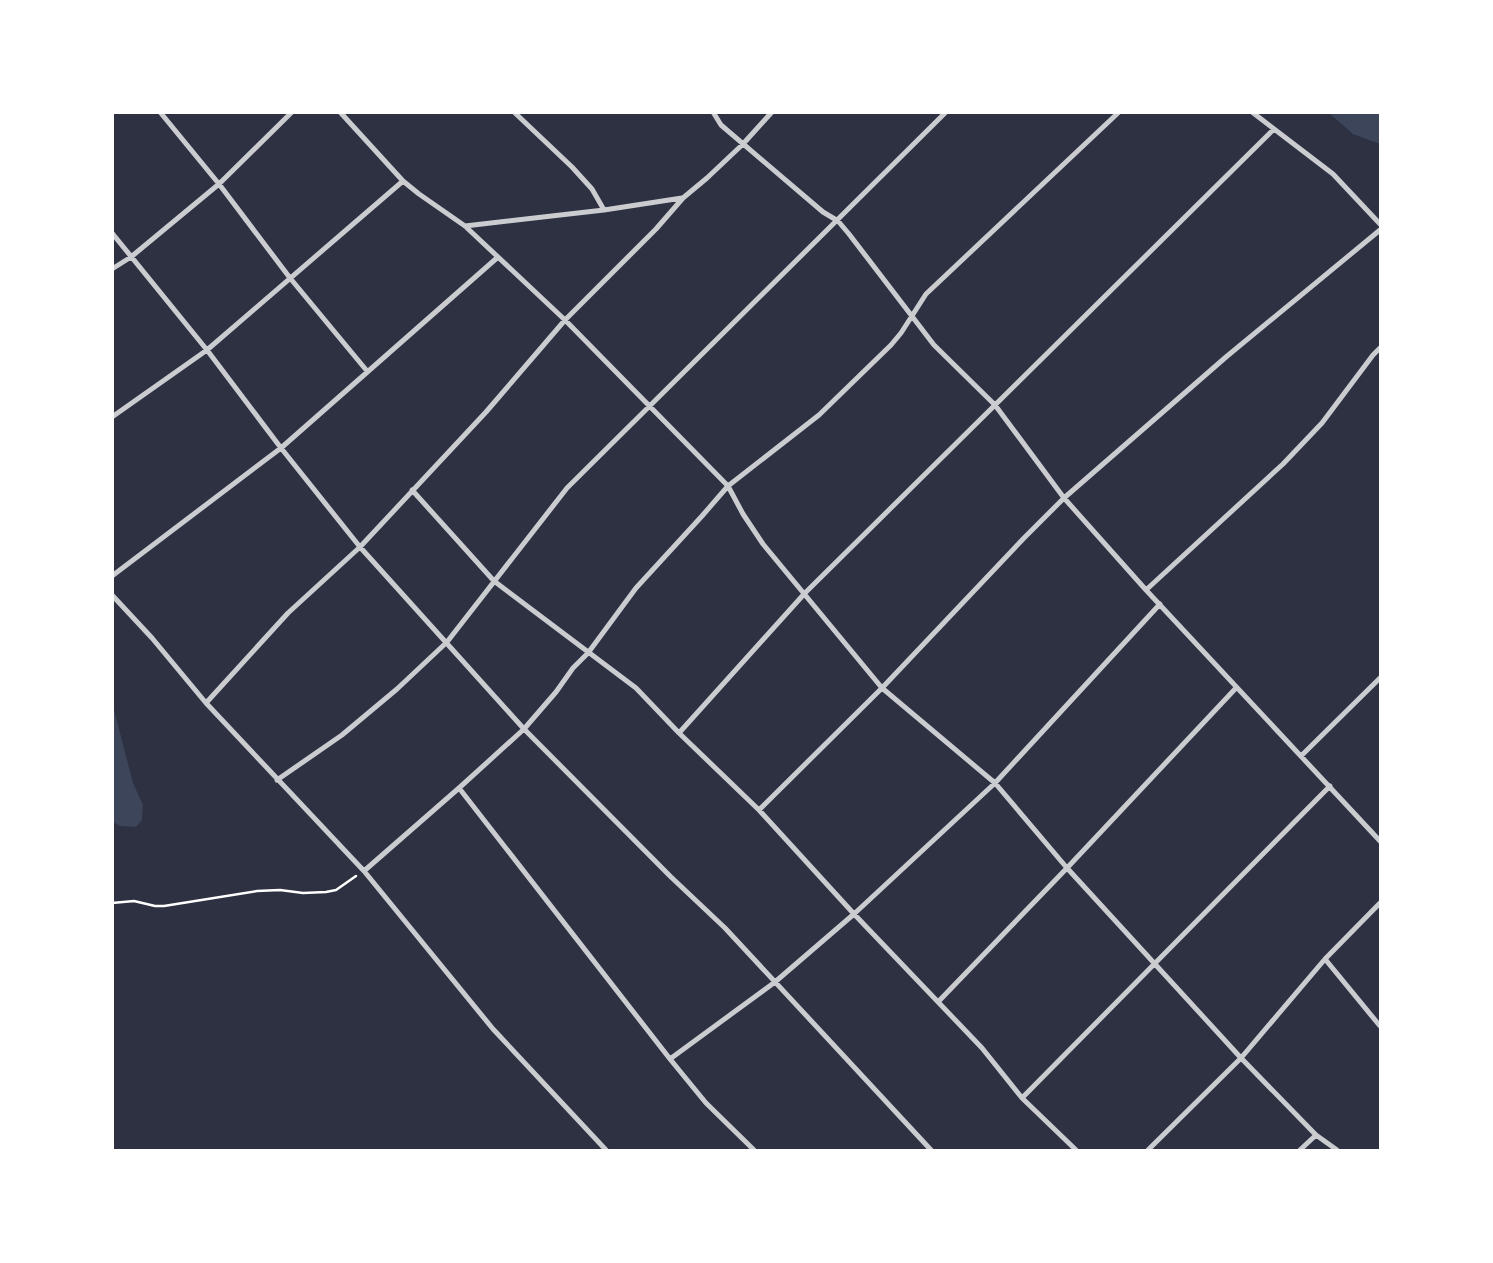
<svg xmlns="http://www.w3.org/2000/svg" width="1493" height="1263" font-family="'Varela Round',sans-serif">
<style>
.green{fill:#3c4559}
.lines{fill:none;stroke-linecap:round;stroke-linejoin:round}
.path{stroke:#fff;stroke-width:2.5}
.minor{stroke:#caccd0;stroke-width:5}
</style>
<rect width="100%" height="100%" fill="#2d3142"/>
<path class="green" d="M1329,113h51v31l-27,-10z
M113,706l20,77 10,22 -1,15 -6,7 -16,-1 -7,-4z"/>
<g class="lines">
<path class="path" d="M112,903l22,-2 21,5h9l93,-15 23,-1 23,3 23,-1 10,-2 20,-14"/>
<path class="minor" d="M160,112l59,72 71,94 77,93
M340,112l63,69 16,13 46,32 100,94 163,166 15,28 20,30 119,144 113,95 72,85 174,190 75,77 21,15
M514,112l58,55 20,22 12,21
M713,112l8,13 102,87 15,9 11,13 85,111 61,60 69,93 82,92 234,251
M1252,112l81,62 47,50
M465,226l139,-16 78,-12
M112,233l95,117 74,98 79,99 164,182 147,148 54,51 206,222
M112,269l19,-12 88,-73 73,-72
M112,417l95,-67 196,-169
M412,490l82,91 142,107 43,45 80,77 95,104 128,134 40,50 54,52
M112,576l169,-128 217,-191
M1146,590l137,-126 39,-41 51,-68 7,-7
M112,595l40,43 54,65 158,168 129,158 113,121
M206,703l82,-90 72,-66 126,-135 79,-92 91,-91 27,-31 24,-20 36,-34 29,-32
M679,733l126,-140 469,-464
M1301,756l79,-78
M277,780l65,-45 55,-46 50,-47 120,-154 379,-376
M459,788l211,271 36,44 48,47
M759,810l123,-122 142,-150 40,-40 162,-141 154,-127
M364,871l95,-83 65,-59 32,-37 17,-24 15,-15 48,-65 66,-72 26,-30 91,-71 72,-70 10,-12 25,-39 193,-182
M1325,959l55,67
M938,1002l129,-134 169,-180
M670,1059l105,-77 79,-68 141,-131 165,-179
M1022,1098l308,-312
M1148,1150l93,-92 84,-99 55,-56
M1300,1150l16,-15"/>
</g>
<rect width="1493" height="1263" fill="none" stroke="#ffffff" stroke-width="228"/>
</svg>
